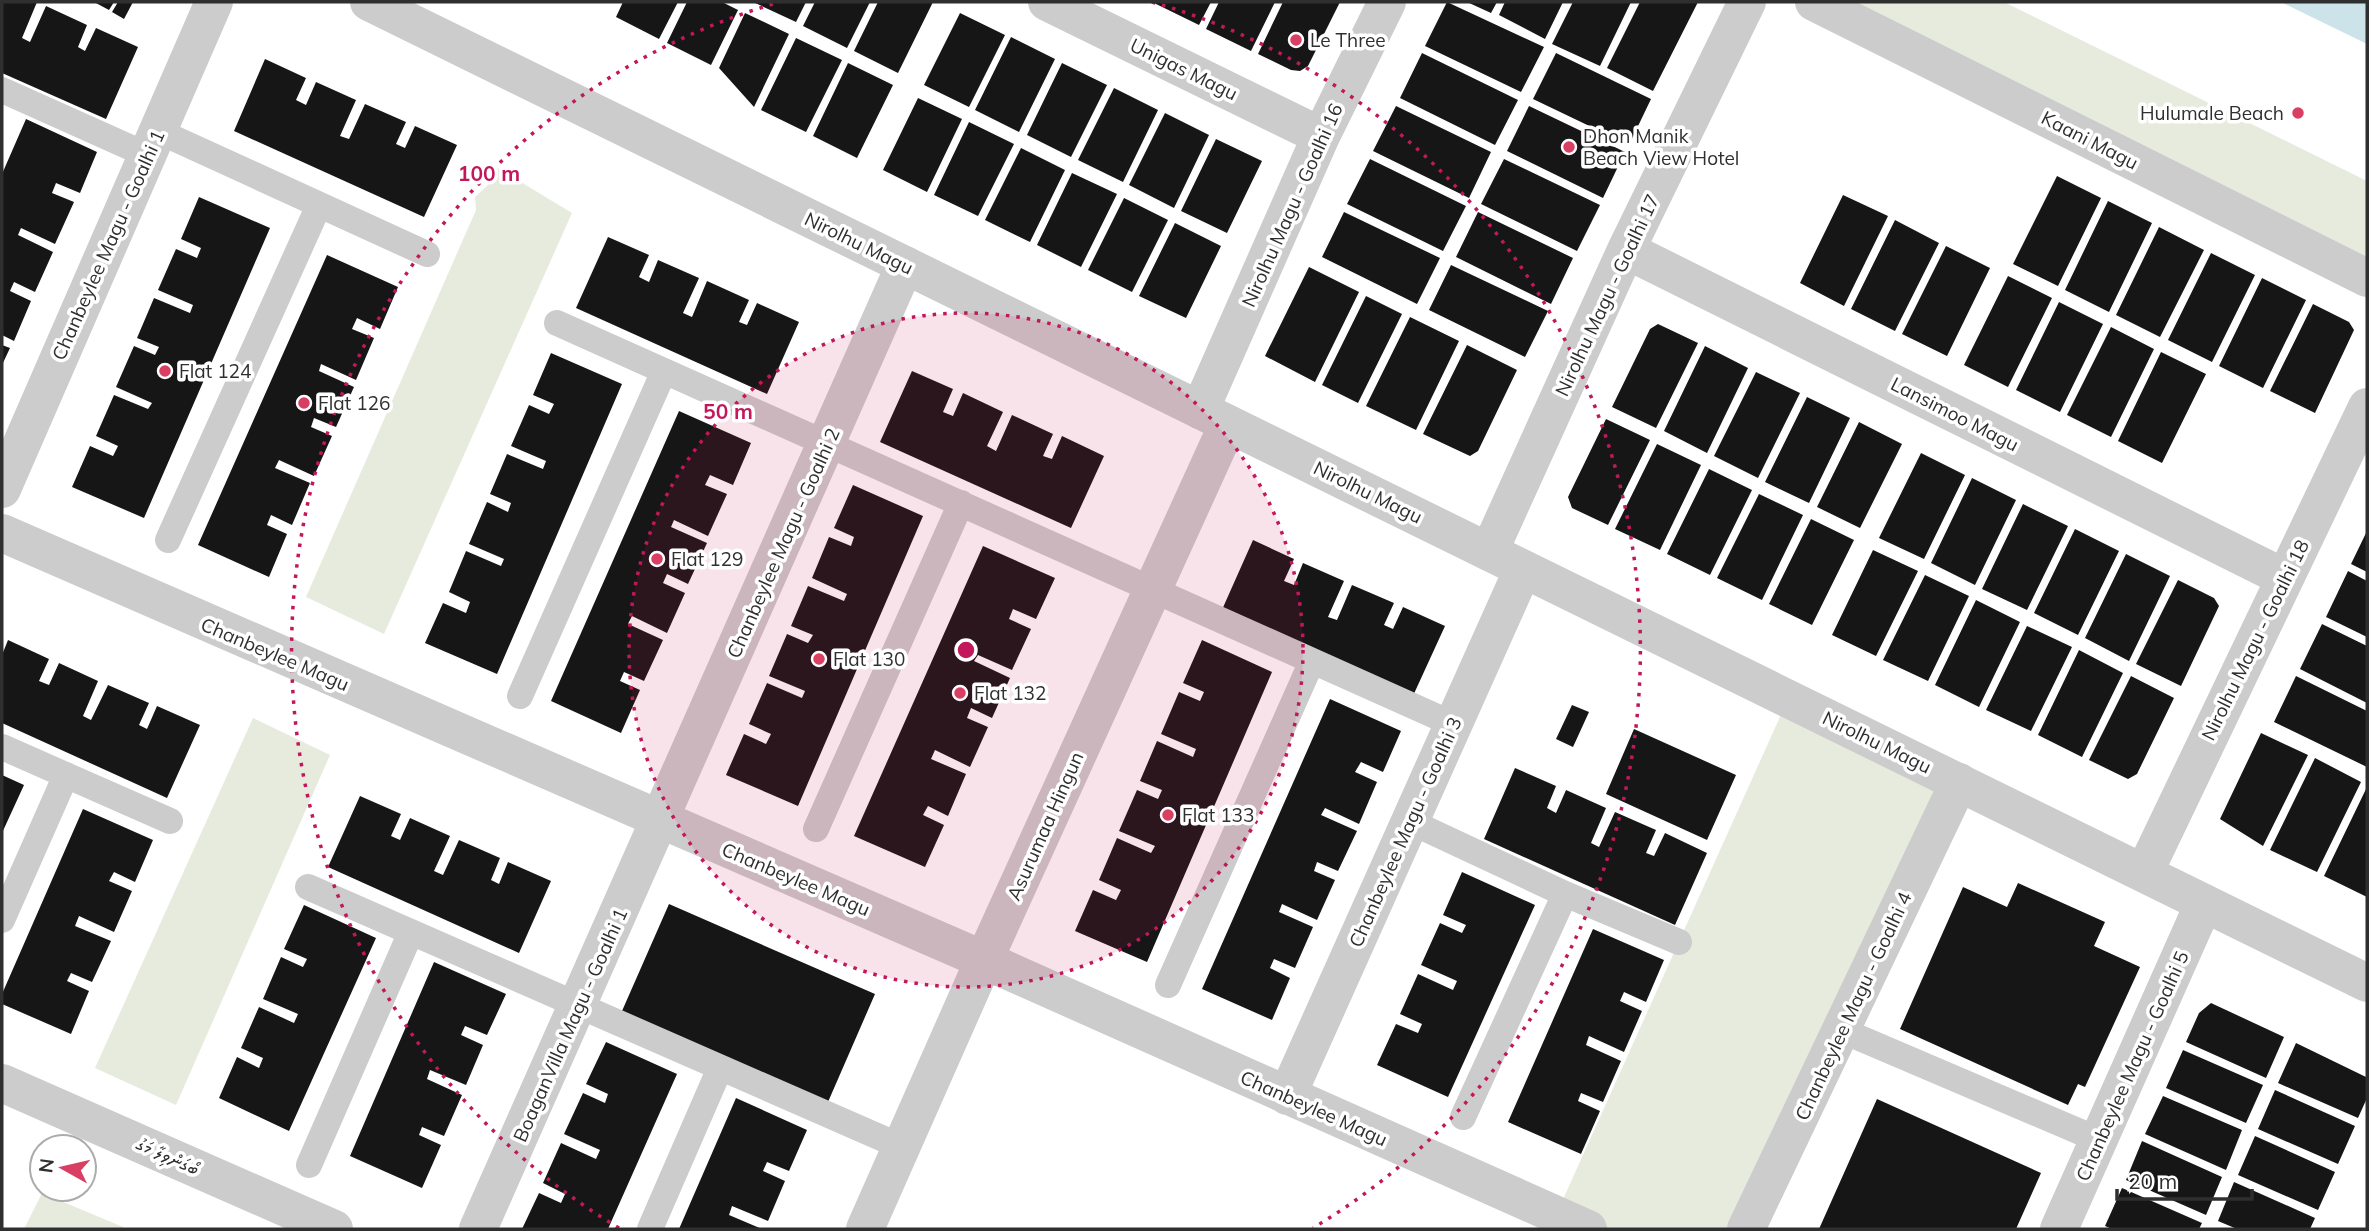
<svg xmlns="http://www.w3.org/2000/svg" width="2369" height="1231" font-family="Mulish,'Noto Sans Thaana',sans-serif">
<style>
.green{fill:#e7ebde}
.water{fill:#cce3ea}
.building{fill:#161616}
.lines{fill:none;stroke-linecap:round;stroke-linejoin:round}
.service{stroke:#ccc;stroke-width:26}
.minor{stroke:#ccc;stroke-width:38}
.tertiary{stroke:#ccc;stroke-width:38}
.ring{fill:none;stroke:#c2185b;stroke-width:3.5;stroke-dasharray:3.5 7}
.poi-dot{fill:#d83f63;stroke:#fff;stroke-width:2.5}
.labels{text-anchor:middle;stroke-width:7;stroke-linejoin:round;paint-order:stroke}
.poi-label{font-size:19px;fill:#2f2f2f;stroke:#fff;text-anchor:start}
.street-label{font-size:19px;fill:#2f2f2f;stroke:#fff}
.centre{fill:#c2185b;stroke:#fff;stroke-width:3.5}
.ring-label{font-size:21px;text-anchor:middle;font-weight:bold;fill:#c2185b;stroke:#fff;stroke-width:7;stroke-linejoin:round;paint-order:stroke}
</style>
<rect width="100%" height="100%" fill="#fff"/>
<path class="green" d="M1815,2h189l363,179v95z
M496,167l76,46 -188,421 -78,-37 170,-387 -1,-13 12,-11z
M1788,699l171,83 -213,447h-158l-32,-14z
M253,718l77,37 -154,350 -81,-37z
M42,1193l81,34 -1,2h-98z"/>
<path class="water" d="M2281,2h86v42z"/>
<path class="building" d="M2,2h35l-15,36 8,4 16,-36 41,19 -9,22 7,4 11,-23 42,19 -32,72 -104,-46z
M94,2h20l-5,8z
M118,2h15l-9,17 -12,-7z
M623,2h55l-19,37 -43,-22z
M687,2h35l16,8 -27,55 -44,-22z
M753,2h53l-10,20z
M815,2h55l-23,46 -44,-22z
M878,2h55l-35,71 -44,-22z
M1152,2h59l-12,23z
M1219,2h56l-24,49 -45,-22z
M1283,2h57l-32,64 -8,5 -9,-1 -33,-16z
M1447,2l97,45 -23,45 -96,-46z
M1467,2h30l-6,11z
M1505,2h58l-18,37 -46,-24z
M1573,2h58l-31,64 -48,-22z
M1640,2h58l-45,89 -46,-23z
M745,13l44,21 -35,73 -35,-39z
M960,13l45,22 -36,72 -45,-22z
M1011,37l44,22 -36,73 -44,-22z
M796,38l46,22 -36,72 -45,-22z
M1422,53l96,47 -23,45 -95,-47z
M1556,53l95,46 -22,46 -96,-46z
M265,59l41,19 -10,22 10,5 10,-23 40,18 -16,36 9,3 16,-35 41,18 -10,22 9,4 10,-22 42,19 -33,72 -190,-86z
M848,63l45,22 -36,73 -44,-22z
M1062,63l45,22 -36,72 -44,-22z
M1114,88l44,22 -35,72 -45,-22z
M918,98l44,21 -35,73 -44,-22z
M1396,106l95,46 -22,46 -96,-47z
M1529,106l96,46 -22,46 -96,-47z
M1165,113l44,22 -35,73 -45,-23z
M26,119l71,33 -17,41 -24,-10 -4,10 22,9 -19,42 -34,-16 -3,7 35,17 -18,40 -21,-10 -4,9 21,10 -17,40 -12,-6v-161z
M969,122l45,22 -36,72 -44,-21z
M1216,139l46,22 -35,72 -46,-22z
M1021,148l44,22 -35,72 -45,-22z
M1370,159l96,47 -23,45 -96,-47z
M1504,159l96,46 -23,46 -96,-47z
M1072,173l45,21 -36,73 -44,-22z
M2057,176l44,22 -43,88 -45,-22z
M1843,195l45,21 -44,90 -44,-23z
M199,197l71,31 -126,290 -72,-31 18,-41 23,10 5,-10 -22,-10 18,-41 34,14 4,-6 -36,-16 18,-41 21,9 4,-8 -22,-9 17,-40 36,15 3,-8 -35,-15 18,-41 21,9 4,-10 -20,-9z
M1124,198l44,22 -36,72 -44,-22z
M2108,201l44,22 -43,89 -44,-22z
M1344,212l96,46 -23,46 -95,-47z
M1478,212l95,46 -22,46 -95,-47z
M1895,220l44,23 -44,88 -44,-22z
M1175,223l46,23 -35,72 -47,-22z
M2159,227l45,23 -44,87 -44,-22z
M608,237l41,18 -10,22 10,5 9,-22 41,18 -16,35 9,4 15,-36 42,19 -10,22 8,3 10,-22 42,19 -32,72 -191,-86z
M1946,246l44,22 -43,88 -45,-22z
M2211,253l44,22 -43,87 -44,-22z
M327,255l71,32 -18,42 -23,-11 -5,11 22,9 -18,42 -35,-16 -2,7 35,16 -18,40 -22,-9 -3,9 21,9 -18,40 -35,-16 -4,8 35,15 -18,42 -21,-10 -4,10 20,9 -18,43 -71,-32z
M1451,265l97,46 -23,46 -96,-47z
M1309,267l50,25 -44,90 -50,-26z
M2008,276l44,22 -44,89 -44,-22z
M2262,278l44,22 -43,88 -44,-22z
M1366,296l36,18 -44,89 -36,-18z
M2059,302l44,22 -43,88 -44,-22z
M2313,304l36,18 5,8 -39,83 -45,-22z
M1410,317l49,24 -43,89 -50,-24z
M1658,324l40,19 -42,85 -44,-21 38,-78z
M2111,327l43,22 -43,88 -44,-22z
M2,345l8,3 -8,17z
M1467,345l50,25 -39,81 -8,5 -47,-22z
M1705,346l43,22 -41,85 -43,-22z
M2161,352l45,22 -44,89 -44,-22z
M551,353l71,31 -125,290 -72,-31 18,-40 23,10 4,-11 -21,-10 17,-41 35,15 3,-7 -35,-15 18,-42 21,10 3,-9 -21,-9 17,-40 36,15 3,-8 -35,-15 18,-41 20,9 5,-10 -21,-9z
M912,371l41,18 -10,23 10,4 10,-23 40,19 -16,34 9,5 16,-36 41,19 -10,22 9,3 10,-23 42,20 -33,72 -191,-86z
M1756,372l44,21 -42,85 -44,-22z
M1807,397l43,21 -41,85 -44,-21z
M679,411l72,32 -18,42 -23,-10 -5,10 22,9 -19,42 -34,-16 -3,7 36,16 -19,41 -21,-10 -4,9 22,10 -18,40 -35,-17 -4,8 35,16 -19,41 -20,-9 -4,9 20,9 -19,43 -70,-32z
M1606,419l44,21 -42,85 -36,-17 -4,-11z
M1859,422l43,22 -42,84 -43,-21z
M1657,444l44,21 -41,85 -45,-21z
M1921,453l44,22 -41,84 -45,-21z
M1709,469l43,21 -42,85 -43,-21z
M1972,478l44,22 -41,85 -44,-22z
M853,485l70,31 -125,290 -72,-31 18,-41 22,10 5,-10 -22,-10 18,-41 35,15 3,-7 -36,-15 18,-42 21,9 5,-8 -22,-9 17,-40 36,15 3,-7 -35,-16 17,-41 22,9 3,-9 -20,-9z
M1759,494l44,21 -41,85 -45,-22z
M2023,504l45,22 -41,84 -45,-21z
M1811,519l43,21 -42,85 -43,-21z
M2075,529l44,22 -41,84 -44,-22z
M2367,531v41l-16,-8z
M1253,540l41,19 -10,22 10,4 9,-22 41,18 -16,36 9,3 15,-35 42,18 -10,22 9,4 10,-22 42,19 -33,72 -191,-86z
M983,546l72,32 -19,41 -23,-10 -4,10 22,10 -19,41 -34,-15 -4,6 36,17 -18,40 -21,-10 -4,10 21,9 -18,40 -35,-17 -4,9 35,15 -18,42 -20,-10 -5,9 21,10 -19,42 -71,-31z
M1873,550l45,21 -42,85 -44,-21z
M2126,554l44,22 -41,85 -44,-23z
M2348,571l19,10v56l-41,-20z
M1925,575l44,21 -41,85 -45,-21z
M2178,580l36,18 5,8 -38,80 -45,-22z
M1976,600l44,22 -41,85 -44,-22z
M2322,624l45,22v57l-67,-34z
M2027,626l45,21 -41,84 -45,-21z
M8,640l41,19 -10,22 10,4 10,-22 39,18 -15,35 8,4 17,-35 41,18 -10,22 8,4 10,-23 43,19 -33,73 -165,-75v-68z
M1202,640l70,32 -125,290 -72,-31 18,-41 23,10 5,-10 -22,-10 18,-42 34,15 4,-7 -36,-15 18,-41 21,9 4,-9 -22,-9 17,-40 36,16 3,-8 -35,-15 18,-42 21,9 4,-9 -21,-9z
M2079,650l44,23 -41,84 -44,-22z
M2131,676l43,22 -37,76 -9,5 -39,-19z
M2296,676l71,35v56l-93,-45z
M1330,699l71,32 -18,41 -22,-10 -6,10 22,10 -18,42 -34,-16 -4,7 36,16 -19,40 -21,-9 -3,9 21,9 -18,40 -35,-16 -3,8 34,15 -18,41 -21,-9 -4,9 20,10 -18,42 -70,-31z
M1572,705l17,7 -16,35 -17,-8z
M1634,729l102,46 -29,65 -101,-46z
M2261,733l47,22 -45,91 -43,-27z
M2315,758l46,24 -44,90 -47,-22z
M1515,768l41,18 -9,22 9,5 10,-23 40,18 -15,35 8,4 16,-35 41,18 -10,23 8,3 11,-23 42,20 -32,72 -191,-86z
M2,775l22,10 -22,48z
M2367,787v110l-43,-21z
M360,796l41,18 -10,22 9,4 10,-22 40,18 -16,35 9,4 16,-35 41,18 -9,22 8,4 9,-22 43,19 -32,72 -191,-86z
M83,809l70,31 -18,42 -21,-10 -5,9 23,10 -18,41 -35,-16 -4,10 36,15 -19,41 -21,-9 -4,8 22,10 -18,43 -69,-30v-10z
M1462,872l73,33 -87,192 -71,-32 19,-41 22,9 4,-9 -22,-10 18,-40 35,16 4,-9 -36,-16 19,-42 22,10 4,-8 -23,-10z
M2018,883l87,39 -11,24 46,21 -55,120 -7,-3 -10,21 -168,-76 63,-142 44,20z
M669,904l206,90 -47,108 -206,-91z
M304,905l72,33 -87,193 -70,-33 18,-41 22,11 4,-10 -22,-10 18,-41 35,16 4,-9 -35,-15 18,-42 22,10 4,-8 -23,-10z
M1593,929l71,31 -18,42 -22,-10 -4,9 22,10 -18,41 -35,-16 -3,9 35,16 -18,41 -22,-9 -3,8 22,10 -19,43 -73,-32z
M434,962l72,32 -19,41 -22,-9 -4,9 22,10 -17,40 -36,-15 -3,9 35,16 -18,41 -22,-9 -3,8 22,10 -19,43 -72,-32z
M2211,1003l73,34 -18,41 -80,-36 13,-29z
M606,1042l71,32 -69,155h-86l17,-36 22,10 4,-9 -22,-11 18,-40 35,16 4,-9 -36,-16 19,-41 22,10 3,-9 -22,-10z
M2296,1043l70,34 1,21 -9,20 -80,-35z
M2183,1050l80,35 -17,38 -80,-35z
M2275,1090l80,36 -17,38 -80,-35z
M2163,1096l79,34 -16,40 -81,-36z
M736,1098l71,32 -18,41 -22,-9 -4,9 22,10 -17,40 -36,-15 -3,9 33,14h-83z
M1877,1099l164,74 -25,56h-197z
M2255,1136l80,36 -17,38 -80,-35z
M2142,1141l80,36 -16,38 -80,-35z
M2234,1182l81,36 -5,11h-73l-19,-8z
M2122,1188l80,35 -3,6h-87l-7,-3z"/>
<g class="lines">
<path class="service" d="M2,90l145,65
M158,131l269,123
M557,323l896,401
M168,540l151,-335
M520,696l144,-325
M2,747l168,74
M1409,821l156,73 -102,223
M816,829l145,-326
M308,887l594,260
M1565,894l114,48
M2,920l64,-145
M1168,985l144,-324
M1841,1030l258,110
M309,1165l102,-233
M650,1229l70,-161"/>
<path class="minor" d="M1047,2l274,134
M1814,2l553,276
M1626,250l659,328
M1200,410l121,-274 66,-134
M2,489l212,-487
M2,533l982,427 604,269
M1489,552l137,-302 121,-248
M2144,873l223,-466
M2,1083l332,146
M1287,1096l236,-527
M478,1229l427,-964
M865,1229l119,-269 244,-536
M1746,1229l213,-447
M2059,1229l145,-326"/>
<path class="tertiary" d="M369,2l1998,981"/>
</g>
<circle cx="966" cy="650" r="337" fill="#c2185b" fill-opacity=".12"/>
<g class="ring">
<circle cx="966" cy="650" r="337"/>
<path d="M619 1228A674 674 0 0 1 780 2M1152 2A674 674 0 0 1 1313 1228"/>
</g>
<g class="poi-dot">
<circle cx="1296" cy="40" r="7"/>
<circle cx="2298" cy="113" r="7"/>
<circle cx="1569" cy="147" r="7"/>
<circle cx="165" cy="371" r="7"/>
<circle cx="304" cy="403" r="7"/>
<circle cx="657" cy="559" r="7"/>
<circle cx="819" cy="659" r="7"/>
<circle cx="960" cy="693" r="7"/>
<circle cx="1168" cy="815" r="7"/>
</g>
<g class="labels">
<g class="poi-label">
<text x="1310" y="47">Le Three</text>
<text x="2284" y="120" text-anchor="end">Hulumale Beach</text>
<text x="1583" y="143">Dhon Manik<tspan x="1583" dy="22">Beach View Hotel</tspan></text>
<text x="179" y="378">Flat 124</text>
<text x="318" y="410">Flat 126</text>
<text x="671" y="566">Flat 129</text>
<text x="833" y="666">Flat 130</text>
<text x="974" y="700">Flat 132</text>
<text x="1182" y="822">Flat 133</text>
</g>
<g class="street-label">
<text transform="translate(1184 69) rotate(26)" y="7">Unigas Magu</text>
<text transform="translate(2090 140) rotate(27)" y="7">Kaani Magu</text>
<text transform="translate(1292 205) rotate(-66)" y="7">Nirolhu Magu - Goalhi 16</text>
<text transform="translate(859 243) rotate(26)" y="7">Nirolhu Magu</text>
<text transform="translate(108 245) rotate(-66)" y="7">Chanbeylee Magu - Goalhi 1</text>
<text transform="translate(1607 295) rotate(-65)" y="7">Nirolhu Magu - Goalhi 17</text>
<text transform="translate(1955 414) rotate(27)" y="7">Lansimoo Magu</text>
<text transform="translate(1368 492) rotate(26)" y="7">Nirolhu Magu</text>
<text transform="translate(783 543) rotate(-66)" y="7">Chanbeylee Magu - Goalhi 2</text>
<text transform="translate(2255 640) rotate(-64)" y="7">Nirolhu Magu - Goalhi 18</text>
<text transform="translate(275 654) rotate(23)" y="7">Chanbeylee Magu</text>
<text transform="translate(1877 742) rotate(26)" y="7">Nirolhu Magu</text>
<text transform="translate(1045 826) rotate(-66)" y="7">Asurumaa Hingun</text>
<text transform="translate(1405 832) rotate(-66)" y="7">Chanbeylee Magu - Goalhi 3</text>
<text transform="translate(796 879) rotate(23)" y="7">Chanbeylee Magu</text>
<text transform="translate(1853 1006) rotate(-65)" y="7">Chanbeylee Magu - Goalhi 4</text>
<text transform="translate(570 1025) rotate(-66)" y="7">BoaganVilla Magu - Goalhi 1</text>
<text transform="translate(2132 1066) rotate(-66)" y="7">Chanbeylee Magu - Goalhi 5</text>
<text transform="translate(1314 1108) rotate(24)" y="7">Chanbeylee Magu</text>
<text transform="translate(168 1156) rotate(24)" y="7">ބޯގަންވިލާ މަގު</text>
</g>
</g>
<circle cx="966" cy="650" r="10" class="centre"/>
<g class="ring-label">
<text x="489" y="181">100 m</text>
<text x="728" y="419">50 m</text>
</g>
<rect width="2369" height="1231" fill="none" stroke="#2f2f2f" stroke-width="7"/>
<g transform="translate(63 1168) rotate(278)"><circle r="33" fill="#ffffff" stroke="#acacac" stroke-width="2"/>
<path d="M0-5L12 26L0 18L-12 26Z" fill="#d83f63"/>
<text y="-10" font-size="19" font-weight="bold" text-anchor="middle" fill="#2f2f2f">N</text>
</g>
<path d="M2117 1189v10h135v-10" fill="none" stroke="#2f2f2f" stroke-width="3.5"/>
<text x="2128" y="1189" font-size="21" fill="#2f2f2f" stroke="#ffffff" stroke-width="5" paint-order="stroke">20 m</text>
</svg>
